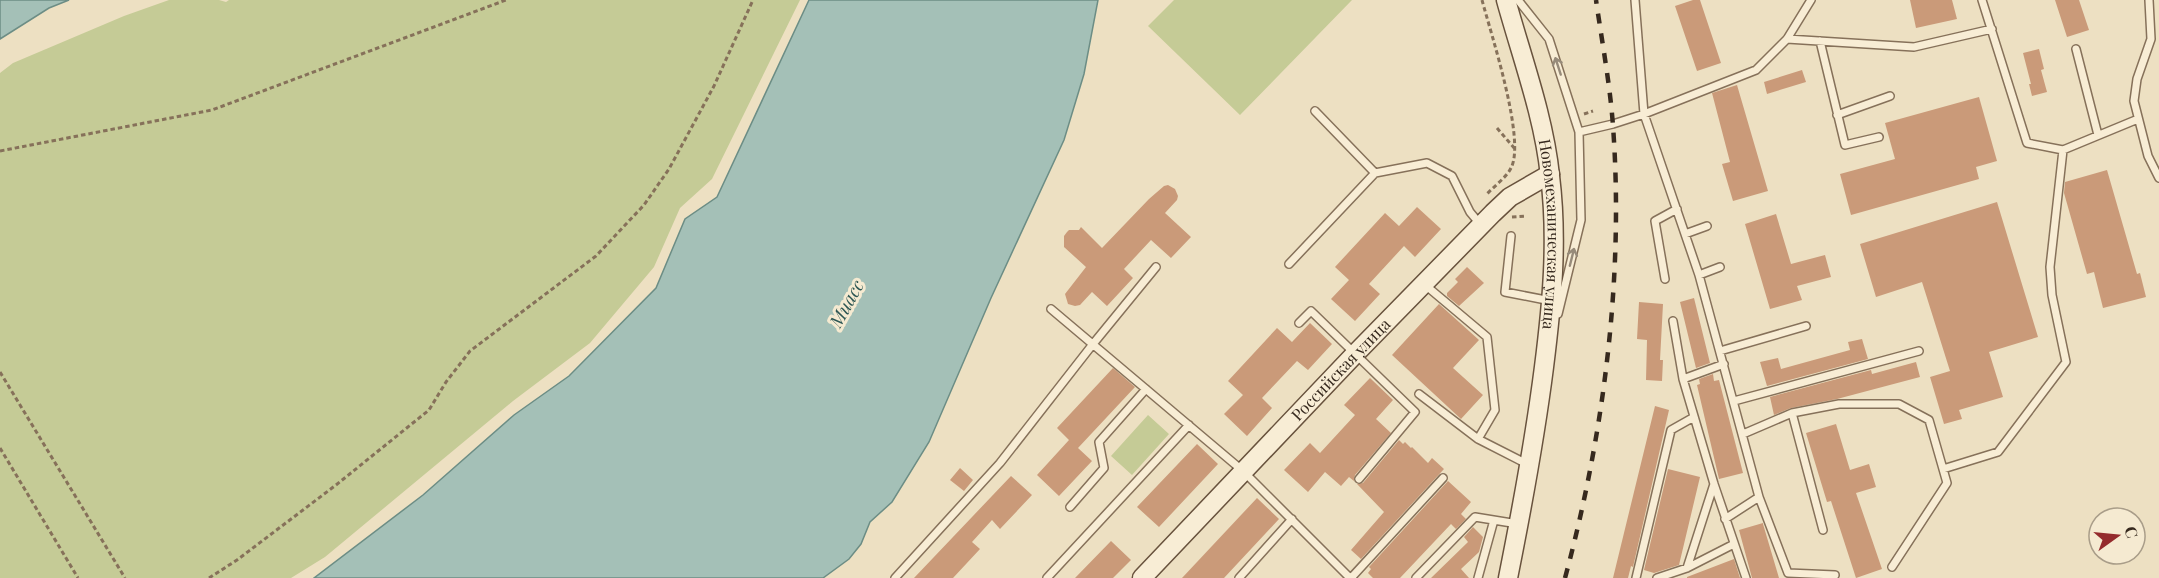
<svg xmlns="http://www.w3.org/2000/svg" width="2159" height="578" font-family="'Playfair Display',serif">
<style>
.green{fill:#c5cb96}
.water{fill:#a4c0b7;stroke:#6c8d85;stroke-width:1.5}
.building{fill:#ca9a79}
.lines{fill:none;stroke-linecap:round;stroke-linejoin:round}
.service-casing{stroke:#86715a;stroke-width:10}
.secondary-casing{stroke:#68523d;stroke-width:21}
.path{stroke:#86715a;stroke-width:3;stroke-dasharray:4.5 3;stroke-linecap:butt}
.service{stroke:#f8edd5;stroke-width:7}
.secondary{stroke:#f8edd5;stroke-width:18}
.rail{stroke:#36291e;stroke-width:4.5;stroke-dasharray:10 10;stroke-linecap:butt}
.oneway{stroke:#978b7a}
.labels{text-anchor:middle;stroke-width:6;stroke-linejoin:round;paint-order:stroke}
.street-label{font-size:16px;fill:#36291e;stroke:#f5ead1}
.water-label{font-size:18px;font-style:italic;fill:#2d5653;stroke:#f5ead1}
</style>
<rect width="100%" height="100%" fill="#ede0c2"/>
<path class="green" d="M169,0h50l7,2 3,-2h571l-88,179 -32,29 -26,59 -64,76 -77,58 -188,156 -34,21h-291v-505l13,-10 111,-47z
M1174,0h178l-112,115 -92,-89z
M1148,415l21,19 -37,41 -21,-19z"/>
<path class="water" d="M0,0h69l-20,8 -49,31z
M809,0h289l-14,74 -20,66 -73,158 -62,144 -37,60 -22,20 -9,22 -12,15 -26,19h-509l109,-83 91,-80 55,-39 87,-88 29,-69 32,-22z"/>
<path class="building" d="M1693,0h7l21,63 -24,8 -22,-65z
M1910,0h42l5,19 -41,9z
M2055,0h24l10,30 -22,7z
M2039,49l5,20 -3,1 6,22 -15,4 -3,-12h2l-8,-31z
M1802,70l4,12 -39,12 -3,-12z
M1737,85l31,106 -35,10 -11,-37 8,-2 -18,-69z
M1979,97l18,64 -21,6 3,12 -128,36 -11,-41 55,-15 -10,-36z
M2107,170l30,104 3,-1 6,24 -43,11 -9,-36 -7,2 -23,-81 1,-11z
M1168,185l7,4 3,7 -1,4 -12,13 26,24 -20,21 -20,-18 -27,29 9,9 -26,28 -15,-14 -12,13 -5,1 -7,-2 -3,-10 21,-27 -22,-20v-11l3,-4 2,-2h10l2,-3 21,21 47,-49 15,-13z
M1997,202l41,135 -49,15 14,45 -44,13 3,9 -18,5 -14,-47 20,-6 -28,-89 -46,15 -16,-53z
M1417,207l24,22 -26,28 -11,-11 -35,38 11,10 -25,27 -24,-22 18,-19 -14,-13 50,-54 14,13z
M1776,214l15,50 34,-9 6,22 -34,9 5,14 -32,9 -25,-85z
M1467,267l17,16 -25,23 -12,-10v-3l11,-11 -3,-3z
M1694,298l16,65 -14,5 -16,-66z
M1639,302l24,2 -3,56h3l-1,21 -16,-1 1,-40 -10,-1z
M1439,304l40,36 -26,28 30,27 -22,24 -69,-64z
M1310,323l22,21 -24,26 -11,-9 -35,37 10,10 -25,28 -23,-22 19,-19 -15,-14 49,-53 15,14z
M1862,339l6,20 -101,27 -7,-24 18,-4 3,11 69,-19 -2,-8z
M1916,362l4,15 -83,22 -46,9 -17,7 -4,-18 101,-27 1,4z
M1113,368l22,19 -57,61 14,13 -33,35 -22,-21 32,-35 -12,-12z
M1713,374l1,7 5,-1 24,93 -24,6 -22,-94 3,-1 -1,-5z
M1370,378l23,22 -17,19 15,14 -36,42 -1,6 -5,-4 -8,9 -16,-14 -17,20 -24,-22 26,-27 10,10 35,-38 -11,-10z
M1655,406l14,4 -36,157 -2,-1 -3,12h-15z
M1836,424l14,46 19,-6 7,23 -20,6 26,76 -26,9 -25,-77 -4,1 -21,-69z
M1399,440l4,4 2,-2 6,6 1,-1 16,16 4,-5 12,11 -83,90 -10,-9 33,-38 -27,-28 6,-1z
M1197,444l21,20 -59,63 -22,-20z
M960,468l13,12 -9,11 -14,-11z
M1668,469l32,8 -21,88 -25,8 -10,-3z
M1011,476l21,19 -32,34 -8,-9 -20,22 8,7 -27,29h-39z
M1448,481l23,21 -10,12 5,5 -10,10 -5,-5 -51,54h-27l-5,-5 3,-4 -2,-2z
M1257,498l22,21 -55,59h-42z
M1763,523v1l16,54h-27l-13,-48z
M1473,527l10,10 -4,15 -18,17 8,9h-38l37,-36 -4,-5z
M1111,541l20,19 -18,18h-38z
M1734,559l6,19h-53v-1z"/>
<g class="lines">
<defs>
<path id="service" d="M1518,0l31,39 30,93 2,88 -23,94
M1635,0l9,114 55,161 60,222 29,76 47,2
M1982,0l45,143 36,7 75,-31
M2149,0l2,39 -14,40 -3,22 14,55 11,22
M1787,39l127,8 78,-18
M1820,41l25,104 34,-8
M2076,49l22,86
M1315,111l60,62
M1837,115l53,-19
M1579,132l34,-8 31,-10 112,-44 31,-31 24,-39
M1685,234l22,-8
M1511,236l-6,56 46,9
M1289,264l86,-91 52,-10 25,13 18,36 10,12
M1699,275l21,-8
M1665,279l-10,-58 22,-12
M1424,284l63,53 8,73 -17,29 51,26
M1051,309l192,162 107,107
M1673,321l10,58 41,-15
M1299,323l12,-12 104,101 -56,67
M1720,351l86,-25
M1683,379l31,105 32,94
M1419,394l59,45
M1734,401l185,-50
M1792,413l31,117
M1743,434l49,-21 47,-9h60l30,16 18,63 -55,84
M1943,469l55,-17 68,-90 -14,-67 -2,-28 13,-117
M1070,507l34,-39 -5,-26 47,-53
M1725,519l34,-22
M1687,568l27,-84
M895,578l105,-115 93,-119 63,-77
M1047,578l142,-153
M1239,578l53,-59
M1351,578l92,-100
M1416,578l59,-61 43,7
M1478,578l16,-58
M1636,578l35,-148 23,-13
M1657,578l30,-10 47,-24"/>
<g id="secondary">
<path id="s1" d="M1506,0c16,58 38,117 44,176 8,64 2,128 -6,191 -9,71 -22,141 -36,211"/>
<path id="s2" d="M1142,578l213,-224 138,-141 17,-16 40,-23"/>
</g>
</defs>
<use href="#service" class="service-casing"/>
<use href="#secondary" class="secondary-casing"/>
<path class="path" d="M1482,0c9,34 44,140 29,168 -5,10 -18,19 -25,27
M1584,114l9,-3
M1497,128l18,21
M0,151l212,-41 294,-110
M1512,217l14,-1
M0,372l125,206
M0,448l78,130
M209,578l28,-18 99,-75 93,-75 17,-28 24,-31 126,-95 48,-51 25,-36 45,-83 39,-86"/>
<use href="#service" class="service"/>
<use href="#secondary" class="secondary"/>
<path class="rail" d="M1565,578c39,-144 59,-302 48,-452 -3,-42 -11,-84 -17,-126"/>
</g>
<defs><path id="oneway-shaft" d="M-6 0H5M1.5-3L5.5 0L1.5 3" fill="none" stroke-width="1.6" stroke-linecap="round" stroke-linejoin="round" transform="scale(1.5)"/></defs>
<g class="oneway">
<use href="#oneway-shaft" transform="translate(1558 66) rotate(-108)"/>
<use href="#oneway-shaft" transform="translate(1572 257) rotate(-76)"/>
</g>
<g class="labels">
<g class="street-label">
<text dy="6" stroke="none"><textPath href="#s1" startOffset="240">Новомеханическая улица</textPath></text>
<text dy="6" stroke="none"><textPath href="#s2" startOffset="288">Российская улица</textPath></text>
</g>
<g class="water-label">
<text transform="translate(847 304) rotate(-61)" y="6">Миасс</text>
</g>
</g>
<g transform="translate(2117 536) rotate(75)"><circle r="28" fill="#f5ead1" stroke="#a99d89" stroke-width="1.5"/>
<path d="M0-4.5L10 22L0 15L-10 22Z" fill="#942b2d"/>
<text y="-9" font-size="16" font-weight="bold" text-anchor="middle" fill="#36291e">С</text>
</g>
</svg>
